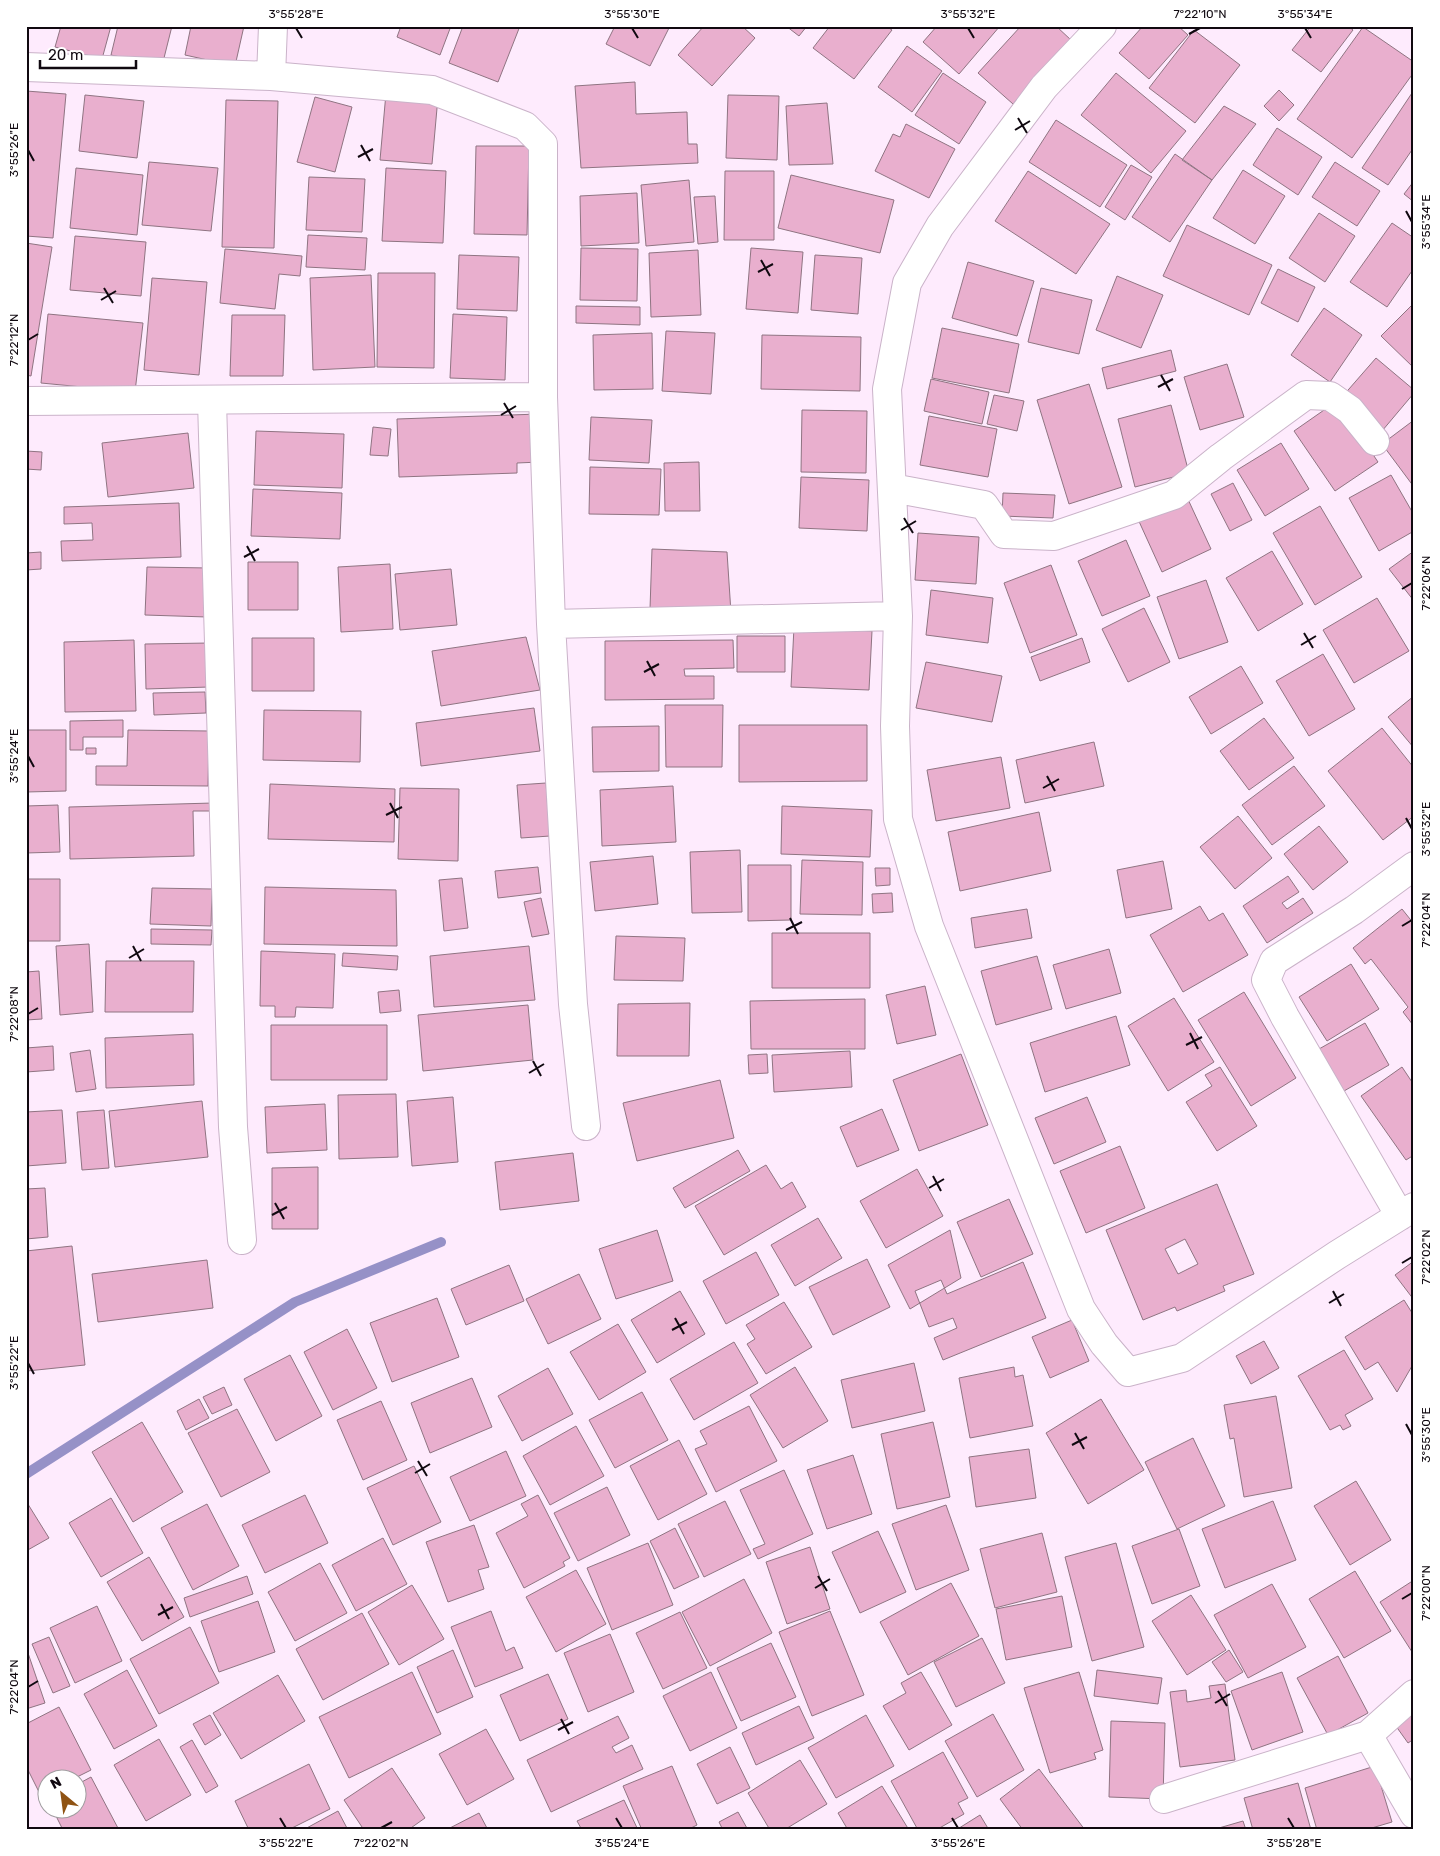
<svg xmlns="http://www.w3.org/2000/svg" width="1440" height="1856" font-family="Rubik,sans-serif">
<style>
.lines{fill:none;stroke-linecap:round;stroke-linejoin:round}
.stream{stroke:#9691c7;stroke-width:10}
.building{fill:#e9afce;stroke:#8f7482;fill-rule:evenodd}
.minor-casing{stroke:#cab3c9;stroke-width:30}
.minor{stroke:#fff;stroke-width:28}
.ticks{fill:none;stroke:#100910;stroke-width:2}
.neatline{fill:none;stroke:#100910;stroke-width:2}
.ticks-label{font-size:12px;text-anchor:middle;fill:#100910}
</style>
<rect width="100%" height="100%" fill="#feebfd"/>
<g class="lines">
<path class="stream" d="M26,1474l269,-172 146,-60"/>
</g>
<path class="building" d="M61,26h50l-9,33 -47,-12z
M118,26h54l-10,40 -51,-11z
M191,26h53l-9,40 -50,-11z
M401,26h50l-11,29 -43,-18z
M463,26h57l-22,56 -49,-19z
M615,26h55l-20,40 -44,-22z
M704,26h38l13,12 -43,48 -34,-31z
M786,26h21l-8,10z
M830,26h56l6,4 -38,49 -41,-31z
M937,26h63l-41,48 -36,-32z
M1021,26h35l15,14 -58,64 -35,-31z
M1143,26h35l10,9 -39,44 -30,-26z
M1311,26h37l5,4 -32,42 -29,-22z
M1363,27l51,35v10l-62,86 -55,-39z
M1194,30l46,35 -45,58 -46,-35z
M907,46l35,25 -30,41 -34,-25z
M943,73l43,29 -27,42 -44,-29z
M1116,73l70,58 -35,42 -70,-58z
M635,82l1,32 51,-2 1,32h9l1,19 -117,5 -6,-82z
M1279,90l15,15 -15,16 -15,-15z
M1414,90v57l-26,38 -26,-17z
M26,91l40,3 -13,144 -27,-2z
M386,93l52,4 -6,67 -52,-4z
M85,95l59,6 -7,57 -58,-7z
M728,95l51,1 -2,64 -51,-2z
M315,97l37,10 -17,65 -38,-10z
M226,100l52,1 -4,147 -52,-1z
M827,103l6,61 -44,1 -3,-59z
M1224,106l32,18 -44,56 -30,-20z
M1056,120l71,45 -27,42 -71,-45z
M906,124l49,25 -26,49 -54,-27 18,-37 7,3z
M1277,128l45,29 -24,38 -45,-30z
M476,146h53l-2,89 -53,-1z
M1175,154l37,26 -42,62 -38,-25z
M149,162l69,6 -7,63 -69,-6z
M1335,162l45,29 -23,35 -45,-29z
M1131,165l21,12 -27,43 -20,-13z
M76,168l67,7 -6,60 -67,-7z
M386,168l60,3 -3,72 -61,-2z
M1243,170l42,26 -30,48 -42,-26z
M725,171h49v69h-50z
M1028,171l82,53 -34,50 -81,-53z
M791,175l103,25 -14,53 -102,-25z
M309,177l56,2 -3,53 -56,-2z
M689,180l5,62 -48,4 -5,-61z
M1414,181v21l-10,-8z
M637,193l2,50 -58,3 -1,-50z
M715,196l3,46 -20,2 -4,-47z
M1319,213l36,23 -30,46 -36,-24z
M1392,223l22,15v30l-27,39 -37,-25z
M1187,225l85,40 -23,50 -86,-39z
M308,235l59,3 -2,32 -59,-3z
M75,236l71,6 -5,54 -71,-6z
M26,243l26,4 -21,129 -5,-1z
M581,248l57,1 -1,52 -57,-1z
M751,248l52,4 -5,61 -52,-4z
M225,249l77,7 -2,20 -21,-2 -4,35 -55,-6z
M698,250l3,65 -50,2 -2,-64z
M459,255l60,2 -2,54 -60,-2z
M815,255l47,3 -4,56 -47,-4z
M968,262l66,19 -17,55 -65,-18z
M1278,269l37,18 -17,35 -37,-19z
M378,273h57l-1,95 -57,-1z
M371,275l4,92 -62,3 -3,-92z
M1117,276l46,19 -22,53 -45,-18z
M152,278l55,4 -8,93 -55,-5z
M1041,288l51,12 -13,54 -51,-12z
M1414,303v65l-33,-32z
M576,306l64,1v18l-64,-2z
M1324,308l38,27 -32,47 -39,-27z
M48,314l95,9 -8,69 -94,-9z
M453,314l54,3 -2,63 -55,-2z
M232,315h53l-2,61h-53z
M942,328l77,16 -10,49 -77,-15z
M666,331l49,2 -4,61 -49,-3z
M652,333l1,56 -59,1 -1,-55z
M762,335l99,2 -1,54 -99,-2z
M1171,350l5,21 -69,18 -5,-21z
M1376,358l38,32v3l-32,38 -40,-34z
M1227,364l17,53 -44,13 -16,-53z
M931,379l58,13 -7,32 -58,-13z
M1089,384l33,103 -53,17 -32,-104z
M994,395l30,6 -7,30 -30,-7z
M1337,401l41,61 -43,29 -41,-60z
M1171,405l18,68 -54,14 -17,-68z
M802,410l65,1 -1,62 -65,-1z
M539,414l1,48 -23,1v10l-118,4 -2,-58z
M929,416l68,13 -9,48 -68,-12z
M591,417l61,3 -3,43 -60,-3z
M1414,420v67l-32,-43z
M373,427l18,2 -3,27 -18,-1z
M256,431l88,3 -2,54 -88,-3z
M188,433l6,55 -86,9 -6,-54z
M1281,443l28,46 -44,27 -28,-46z
M26,451l16,1 -1,18 -15,-1z
M699,462l1,49h-35l-1,-48z
M590,467l71,2 -2,46 -70,-1z
M1391,475l23,40v16l-35,20 -30,-53z
M801,477l68,3 -2,51 -68,-3z
M1233,483l19,37 -22,11 -19,-37z
M253,489l89,4 -2,46 -89,-3z
M1003,493l52,2 -2,23 -51,-2z
M1186,495l25,54 -49,23 -25,-55z
M179,503l2,54 -119,4 -1,-20 32,-1 -1,-17 -28,1v-17z
M1320,506l42,71 -47,28 -42,-72z
M918,533l61,4 -3,47 -61,-4z
M1126,540l24,56 -48,20 -24,-55z
M652,549l75,3 4,61 -81,-4z
M1272,551l31,53 -45,27 -32,-53z
M1414,551v50l-25,-32z
M41,552v17l-15,1v-17z
M248,562h50v48h-50z
M390,564l3,65 -52,3 -3,-65z
M1051,565l26,70 -47,18 -26,-70z
M147,567l62,1 -2,49 -62,-2z
M451,569l6,56 -57,5 -5,-56z
M1206,580l22,62 -49,17 -22,-62z
M931,590l62,8 -5,45 -62,-8z
M1377,598l32,53 -55,32 -31,-53z
M1144,608l26,54 -42,20 -26,-53z
M794,627l78,4 -3,59 -78,-3z
M737,636h48v36h-48z
M526,637l14,53 -99,16 -9,-55z
M252,638h62v53h-62z
M1082,638l8,24 -50,19 -9,-24z
M134,640l2,71 -71,1 -1,-70z
M733,640l1,28 -50,1 1,7h29v23l-109,1v-59z
M209,643v44l-63,2 -1,-45z
M1323,654l32,55 -46,27 -33,-55z
M926,662l76,14 -10,46 -76,-14z
M1241,666l22,37 -52,31 -22,-37z
M205,692l1,21 -52,2 -1,-22z
M1414,696v52l-26,-31z
M665,705h58l-1,62h-56z
M534,708l6,43 -119,15 -5,-43z
M264,710l97,1 -1,51 -97,-2z
M1264,718l30,40 -45,32 -29,-39z
M123,720v17h-40v13h-13v-29z
M739,725h128v56l-128,1z
M659,726v45l-66,1 -1,-45z
M1382,728l32,40v48l-31,24 -55,-69z
M26,730h40v61l-40,1z
M128,730l81,1 -1,55 -112,-1v-19h31z
M1094,742l10,44 -79,17 -9,-43z
M86,748h10v6h-10z
M1001,757l9,51 -74,13 -9,-51z
M1294,766l31,40 -53,39 -30,-40z
M546,783l4,53 -29,2 -4,-53z
M270,784l125,5 -1,53 -126,-3z
M673,786l3,56 -74,4 -2,-56z
M400,788l59,1 -1,72 -60,-2z
M213,803l1,8h-21l1,45 -124,3 -1,-52z
M58,805l2,47 -34,1v-47z
M782,806l90,4 -2,47 -89,-3z
M1039,812l12,59 -91,20 -12,-59z
M1238,816l34,42 -37,31 -35,-42z
M1319,826l29,36 -35,28 -29,-36z
M740,850l2,62 -50,1 -2,-61z
M653,856l5,48 -63,7 -5,-49z
M802,860l61,2 -1,53 -62,-1z
M1163,861l9,48 -46,9 -9,-48z
M748,865h43v55l-43,1z
M538,867l3,26 -43,5 -3,-27z
M875,868h15v17l-14,1z
M1288,876l11,16 -17,11 5,6 16,-11 10,15 -46,30 -24,-37z
M462,878l6,50 -24,3 -5,-51z
M26,879h34v62h-34z
M265,887l131,3 1,56 -133,-2z
M152,888l60,1 -1,37 -61,-2z
M892,893l1,19 -20,1 -1,-19z
M541,898l8,36 -17,3 -8,-35z
M1200,906l9,15 14,-8 25,42 -65,37 -33,-57z
M1027,909l5,29 -57,10 -4,-30z
M1402,909l12,15 -1,101 -10,-13 5,-5 -37,-48 -6,5 -12,-16z
M151,929l61,1 -1,15 -60,-1z
M772,933h98v55h-98z
M616,936l69,2 -2,43 -69,-1z
M89,944l4,68 -33,3 -4,-69z
M529,946l6,54 -101,7 -4,-51z
M1109,949l12,44 -55,16 -13,-44z
M261,951l74,3 -2,54 -37,-1 -1,10h-20v-11h-15z
M343,953l55,3 -1,14 -55,-4z
M1037,956l15,53 -56,16 -15,-54z
M106,961h88l-1,51h-88z
M1351,964l28,45 -52,32 -28,-44z
M39,971l3,48 -16,1v-48z
M925,986l11,49 -39,9 -11,-49z
M399,990l2,21 -21,2 -2,-21z
M1244,992l52,86 -45,28 -53,-86z
M1174,998l40,64 -46,29 -40,-65z
M865,999v50h-114l-1,-48z
M690,1003l-1,53h-72l1,-52z
M528,1005l5,55 -110,11 -5,-56z
M1116,1016l14,49 -85,27 -15,-49z
M1365,1023l24,42 -45,26 -25,-42z
M271,1025h116v55h-116z
M193,1034l1,51 -88,3 -1,-50z
M53,1046l1,24 -28,2v-24z
M90,1050l6,39 -20,3 -6,-39z
M850,1051l2,36 -78,5 -2,-37z
M767,1054l1,19 -19,1 -1,-19z
M961,1054l27,71 -69,26 -26,-71z
M1220,1067l37,59 -40,25 -31,-49 26,-16 -7,-11z
M1402,1067l12,18v70l-8,5 -45,-64z
M720,1080l14,58 -97,23 -14,-58z
M396,1094l2,63 -59,2 -1,-64z
M453,1097l5,65 -46,4 -5,-65z
M1087,1097l19,45 -52,22 -19,-46z
M202,1101l6,56 -93,10 -6,-56z
M325,1104l2,46 -60,3 -2,-46z
M882,1109l17,41 -42,17 -17,-40z
M62,1110l4,53 -40,3v-54z
M104,1110l5,58 -27,2 -5,-58z
M1120,1146l25,62 -59,25 -26,-62z
M738,1150l12,21 -65,37 -12,-20z
M573,1153l6,48 -79,9 -5,-48z
M766,1165l15,24 11,-7 14,25 -82,48 -29,-49z
M318,1167v62h-46v-61z
M917,1169l26,47 -57,32 -26,-47z
M1217,1184l37,90 -31,12 2,5 -48,20 -2,-4 -32,13 -37,-90zM1185,1239l13,25 -20,10 -13,-25z
M45,1188l3,49 -22,2v-50z
M1009,1199l24,55 -52,23 -24,-55z
M818,1218l24,40 -47,28 -24,-41z
M657,1230l16,51 -57,18 -17,-50z
M950,1230l11,48 -51,31 -22,-44z
M72,1246l13,119 -58,6 -1,-120z
M756,1252l23,43 -53,29 -23,-43z
M867,1259l23,48 -57,28 -24,-48z
M207,1260l6,48 -115,14 -6,-48z
M1414,1261v39l-19,-25z
M1023,1262l23,56 -103,42 -9,-22 23,-10 -4,-10 -24,9 -14,-36 26,-11 6,14z
M509,1265l15,36 -58,24 -15,-36z
M579,1274l22,45 -53,25 -22,-45z
M680,1291l25,43 -48,29 -26,-43z
M437,1298l22,59 -67,25 -22,-59z
M1404,1300l10,16v54l-2,-4 -15,26 -19,-30 -13,8 -20,-33z
M784,1302l28,45 -46,27 -19,-30 8,-5 -9,-14z
M1072,1320l17,41 -39,17 -18,-41z
M618,1324l28,48 -47,28 -29,-48z
M347,1329l30,59 -44,22 -29,-58z
M1264,1341l15,27 -28,16 -15,-28z
M734,1342l24,41 -64,37 -24,-41z
M1344,1350l29,49 -28,16 6,11 -8,4 -3,-5 -10,5 -32,-54z
M290,1355l32,61 -46,25 -32,-62z
M914,1363l11,48 -73,17 -11,-48z
M795,1367l33,54 -45,27 -33,-53z
M1014,1367l1,10 8,-2 10,51 -63,12 -11,-60z
M548,1368l25,46 -51,27 -24,-45z
M472,1378l20,49 -62,26 -19,-50z
M224,1387l8,18 -20,9 -9,-17z
M642,1392l26,48 -53,28 -26,-48z
M1276,1396l16,92 -48,9 -10,-59 -4,1 -6,-34z
M199,1399l10,19 -23,12 -9,-19z
M1101,1399l43,71 -56,34 -42,-71z
M381,1401l26,59 -44,20 -26,-60z
M749,1406l28,55 -61,31 -21,-43 12,-5 -7,-13z
M237,1409l33,63 -49,25 -33,-64z
M142,1422l41,70 -50,30 -41,-70z
M933,1422l17,75 -53,12 -16,-75z
M576,1426l28,50 -54,29 -27,-49z
M1193,1438l32,68 -48,23 -32,-67z
M679,1440l28,54 -49,26 -28,-54z
M1029,1449l7,49 -60,9 -7,-50z
M506,1451l20,45 -56,25 -20,-44z
M853,1455l19,59 -45,15 -20,-59z
M414,1466l27,56 -48,23 -26,-57z
M784,1470l29,64 -55,25 -5,-10 12,-5 -25,-54z
M1356,1481l35,59 -41,25 -36,-59z
M607,1487l23,48 -52,26 -24,-48z
M305,1495l23,48 -63,30 -23,-48z
M538,1495l32,63 -7,4 2,4 -41,22 -28,-55 32,-17 -7,-12z
M111,1498l32,55 -42,24 -32,-54z
M26,1501l23,37 -23,13z
M725,1501l26,53 -47,23 -26,-53z
M1273,1501l23,59 -71,28 -23,-59z
M207,1504l32,62 -46,24 -32,-62z
M946,1505l23,65 -53,20 -24,-66z
M474,1525l15,42 -11,3 6,19 -36,13 -22,-60z
M675,1528l24,49 -25,12 -24,-48z
M1179,1529l21,57 -48,18 -20,-58z
M878,1531l28,61 -46,21 -28,-61z
M1042,1533l15,59 -62,16 -15,-59z
M383,1538l24,46 -51,27 -24,-46z
M648,1543l25,62 -61,25 -25,-62z
M1116,1543l28,104 -52,14 -27,-104z
M810,1547l20,62 -43,15 -21,-62z
M149,1557l35,60 -42,24 -35,-59z
M320,1563l27,50 -52,28 -27,-49z
M576,1570l30,54 -50,28 -30,-55z
M1355,1571l36,60 -47,27 -35,-59z
M247,1576l6,18 -63,23 -6,-19z
M744,1579l28,54 -62,33 -28,-54z
M1414,1580v75l-34,-53z
M951,1583l28,53 -71,39 -28,-53z
M1272,1584l34,63 -58,31 -34,-63z
M412,1585l32,54 -45,26 -31,-53z
M1191,1595l35,55 -39,25 -35,-54z
M1062,1596l10,51 -66,13 -10,-51z
M258,1601l17,51 -56,20 -18,-51z
M97,1606l25,55 -47,22 -25,-55z
M491,1611l15,40 8,-4 9,21 -48,19 -24,-60z
M830,1611l34,84 -52,21 -33,-84z
M680,1612l27,56 -44,21 -27,-56z
M362,1613l27,51 -66,36 -27,-51z
M190,1627l29,56 -60,31 -29,-55z
M610,1634l24,58 -46,20 -24,-59z
M49,1637l21,49 -17,7 -21,-49z
M982,1638l23,45 -49,24 -22,-45z
M771,1643l25,54 -55,24 -24,-53z
M453,1650l20,47 -36,16 -20,-46z
M1229,1650l14,22 -17,10 -14,-20z
M28,1653l17,50 -19,6v-55z
M1338,1656l30,57 -40,22 -31,-57z
M127,1670l30,56 -43,23 -30,-55z
M1097,1670l65,8 -4,26 -64,-8z
M412,1672l29,62 -92,44 -30,-61z
M711,1672l26,56 -47,23 -27,-55z
M921,1672l31,53 -43,25 -26,-44 23,-13 -5,-10z
M1079,1672l24,78 -9,3 2,6 -46,14 -26,-85z
M1282,1672l21,60 -51,18 -21,-59z
M548,1674l20,45 -48,22 -20,-46z
M278,1675l27,46 -64,38 -28,-46z
M1225,1684l10,76 -55,7 -10,-75 16,-2 1,12 24,-4 -2,-12z
M799,1706l15,32 -58,27 -14,-32z
M59,1707l32,63 -16,8h-27v14l-7,4 -15,-30v-42z
M1414,1708v31l-6,4 -15,-21z
M993,1714l31,56 -47,27 -32,-56z
M210,1715l11,20 -16,10 -12,-21z
M866,1715l28,51 -58,32 -28,-50z
M618,1716l11,22 -17,9 4,6 16,-8 11,24 -92,43 -24,-52z
M1111,1721l54,2 -2,76 -54,-2z
M486,1729l28,50 -47,26 -28,-51z
M159,1739l32,56 -45,26 -32,-56z
M192,1740l26,46 -12,7 -26,-46z
M730,1747l20,41 -33,16 -20,-40z
M943,1752l25,46 -10,5 6,11 -28,16h-18l-27,-49z
M800,1760l27,44 -43,26h-14l-22,-37z
M309,1764l21,45 -42,21h-39l-14,-29z
M672,1766l25,59 -10,5h-45l-19,-44z
M1375,1766l17,56 -27,8h-48l-12,-42z
M392,1768l33,50 -17,12h-44l-20,-30z
M1039,1769l46,61h-62l-23,-31z
M91,1777l28,53h-56l-11,-22h26v-24z
M1298,1783l13,47h-58l-9,-32z
M882,1786l27,44h-61l-10,-17z
M624,1800l14,30h-56l-5,-9z
M338,1811l10,19h-45z
M738,1812l10,18h-25l-4,-8z
M479,1813l9,17h-42z
M980,1815l9,15h-33z
M1243,1821l3,9h-34z"/>
<g class="lines">
<defs>
<path id="minor" d="M1102,26l-58,61 -104,139 -33,57 -20,106 11,227 -3,110 3,93 31,107 152,383 23,35 24,28 54,-14 155,-103 77,-48
M26,67l245,9 161,14 93,36 18,18v253l8,227 22,380 13,122
M271,76l2,-50
M26,401l517,-4
M212,401l21,726 9,113
M892,488l92,17 20,29 50,2 120,-41 47,-38 85,-62 24,1 20,14 25,31
M551,624l347,-8
M1400,1216l-115,-199 -19,-37 8,-19 80,-51 60,-44
M1368,1735l46,79
M1164,1799l204,-64 46,-41"/>
</defs>
<use href="#minor" class="minor-casing"/>
<use href="#minor" class="minor"/>
</g>
<path class="ticks" d="M296,28l6,10M632,28l6,10M968,28l6,10M1305,28l6,10M1189,34l11,-6M1018,118l9,15M1015,130l15,-9M361,145l9,16M28,150l6,11M358,157l15,-8M1406,211l6,11M761,260l9,16M758,272l15,-8M104,288l9,15M101,300l15,-9M28,340l10,-6M1161,375l9,16M1158,387l15,-8M504,403l9,15M501,415l15,-9M904,518l9,15M901,530l15,-9M247,546l8,15M244,557l15,-8M1402,589l10,-6M1304,633l9,15M1301,645l15,-9M647,661l8,15M644,672l15,-8M28,756l6,11M1047,776l8,15M1043,788l16,-9M390,803l8,15M386,815l16,-8M1406,818l6,11M790,918l8,16M1402,926l10,-6M786,930l16,-8M133,946l8,15M129,958l15,-9M28,1014l10,-6M1190,1033l8,16M1186,1045l16,-8M533,1061l8,15M529,1073l15,-9M933,1176l8,15M929,1188l15,-9M275,1203l9,16M272,1215l15,-8M1402,1263l10,-6M1333,1291l8,15M1329,1303l15,-9M675,1318l9,16M672,1330l15,-8M28,1363l6,11M1406,1424l6,11M1075,1433l9,16M1072,1445l15,-8M418,1461l9,15M415,1473l15,-9M818,1576l9,15M815,1588l15,-9M1402,1599l10,-6M161,1604l8,15M158,1615l15,-8M28,1687l10,-6M1218,1691l9,15M1215,1703l15,-9M561,1719l8,15M558,1730l15,-8M280,1818l6,10M616,1818l6,10M952,1818l6,10M1288,1818l6,10M381,1828l11,-6"/>
<rect width="1440" height="1856" fill="none" stroke="#ffffff" stroke-width="55"/>
<g transform="translate(62 1794) rotate(331)"><circle r="24" fill="#ffffff" stroke="#9f9d9f"/>
<path d="M0-4L9 19L0 12L-9 19Z" fill="#8f5313"/>
<text y="-8" font-size="14" font-weight="bold" text-anchor="middle" fill="#100910">N</text>
</g>
<path d="M40 60v8h96v-8" fill="none" stroke="#100910" stroke-width="2.5"/>
<text x="48" y="60" font-size="15" fill="#100910" stroke="#ffffff" stroke-width="4" paint-order="stroke">20 m</text>
<rect x="28" y="28" width="1384" height="1800" class="neatline"/>
<g class="ticks-label">
<text x="296" y="18">3°55'28"E</text>
<text x="632" y="18">3°55'30"E</text>
<text x="968" y="18">3°55'32"E</text>
<text x="1200" y="18">7°22'10"N</text>
<text x="1305" y="18">3°55'34"E</text>
<text transform="translate(14 150) rotate(-90)" y="4">3°55'26"E</text>
<text transform="translate(1426 222) rotate(-90)" y="4">3°55'34"E</text>
<text transform="translate(14 340) rotate(-90)" y="4">7°22'12"N</text>
<text transform="translate(1426 583) rotate(-90)" y="4">7°22'06"N</text>
<text transform="translate(14 756) rotate(-90)" y="4">3°55'24"E</text>
<text transform="translate(1426 829) rotate(-90)" y="4">3°55'32"E</text>
<text transform="translate(1426 920) rotate(-90)" y="4">7°22'04"N</text>
<text transform="translate(14 1014) rotate(-90)" y="4">7°22'08"N</text>
<text transform="translate(1426 1257) rotate(-90)" y="4">7°22'02"N</text>
<text transform="translate(14 1363) rotate(-90)" y="4">3°55'22"E</text>
<text transform="translate(1426 1435) rotate(-90)" y="4">3°55'30"E</text>
<text transform="translate(1426 1593) rotate(-90)" y="4">7°22'00"N</text>
<text transform="translate(14 1687) rotate(-90)" y="4">7°22'04"N</text>
<text x="286" y="1847">3°55'22"E</text>
<text x="381" y="1847">7°22'02"N</text>
<text x="622" y="1847">3°55'24"E</text>
<text x="958" y="1847">3°55'26"E</text>
<text x="1294" y="1847">3°55'28"E</text>
</g>
</svg>
